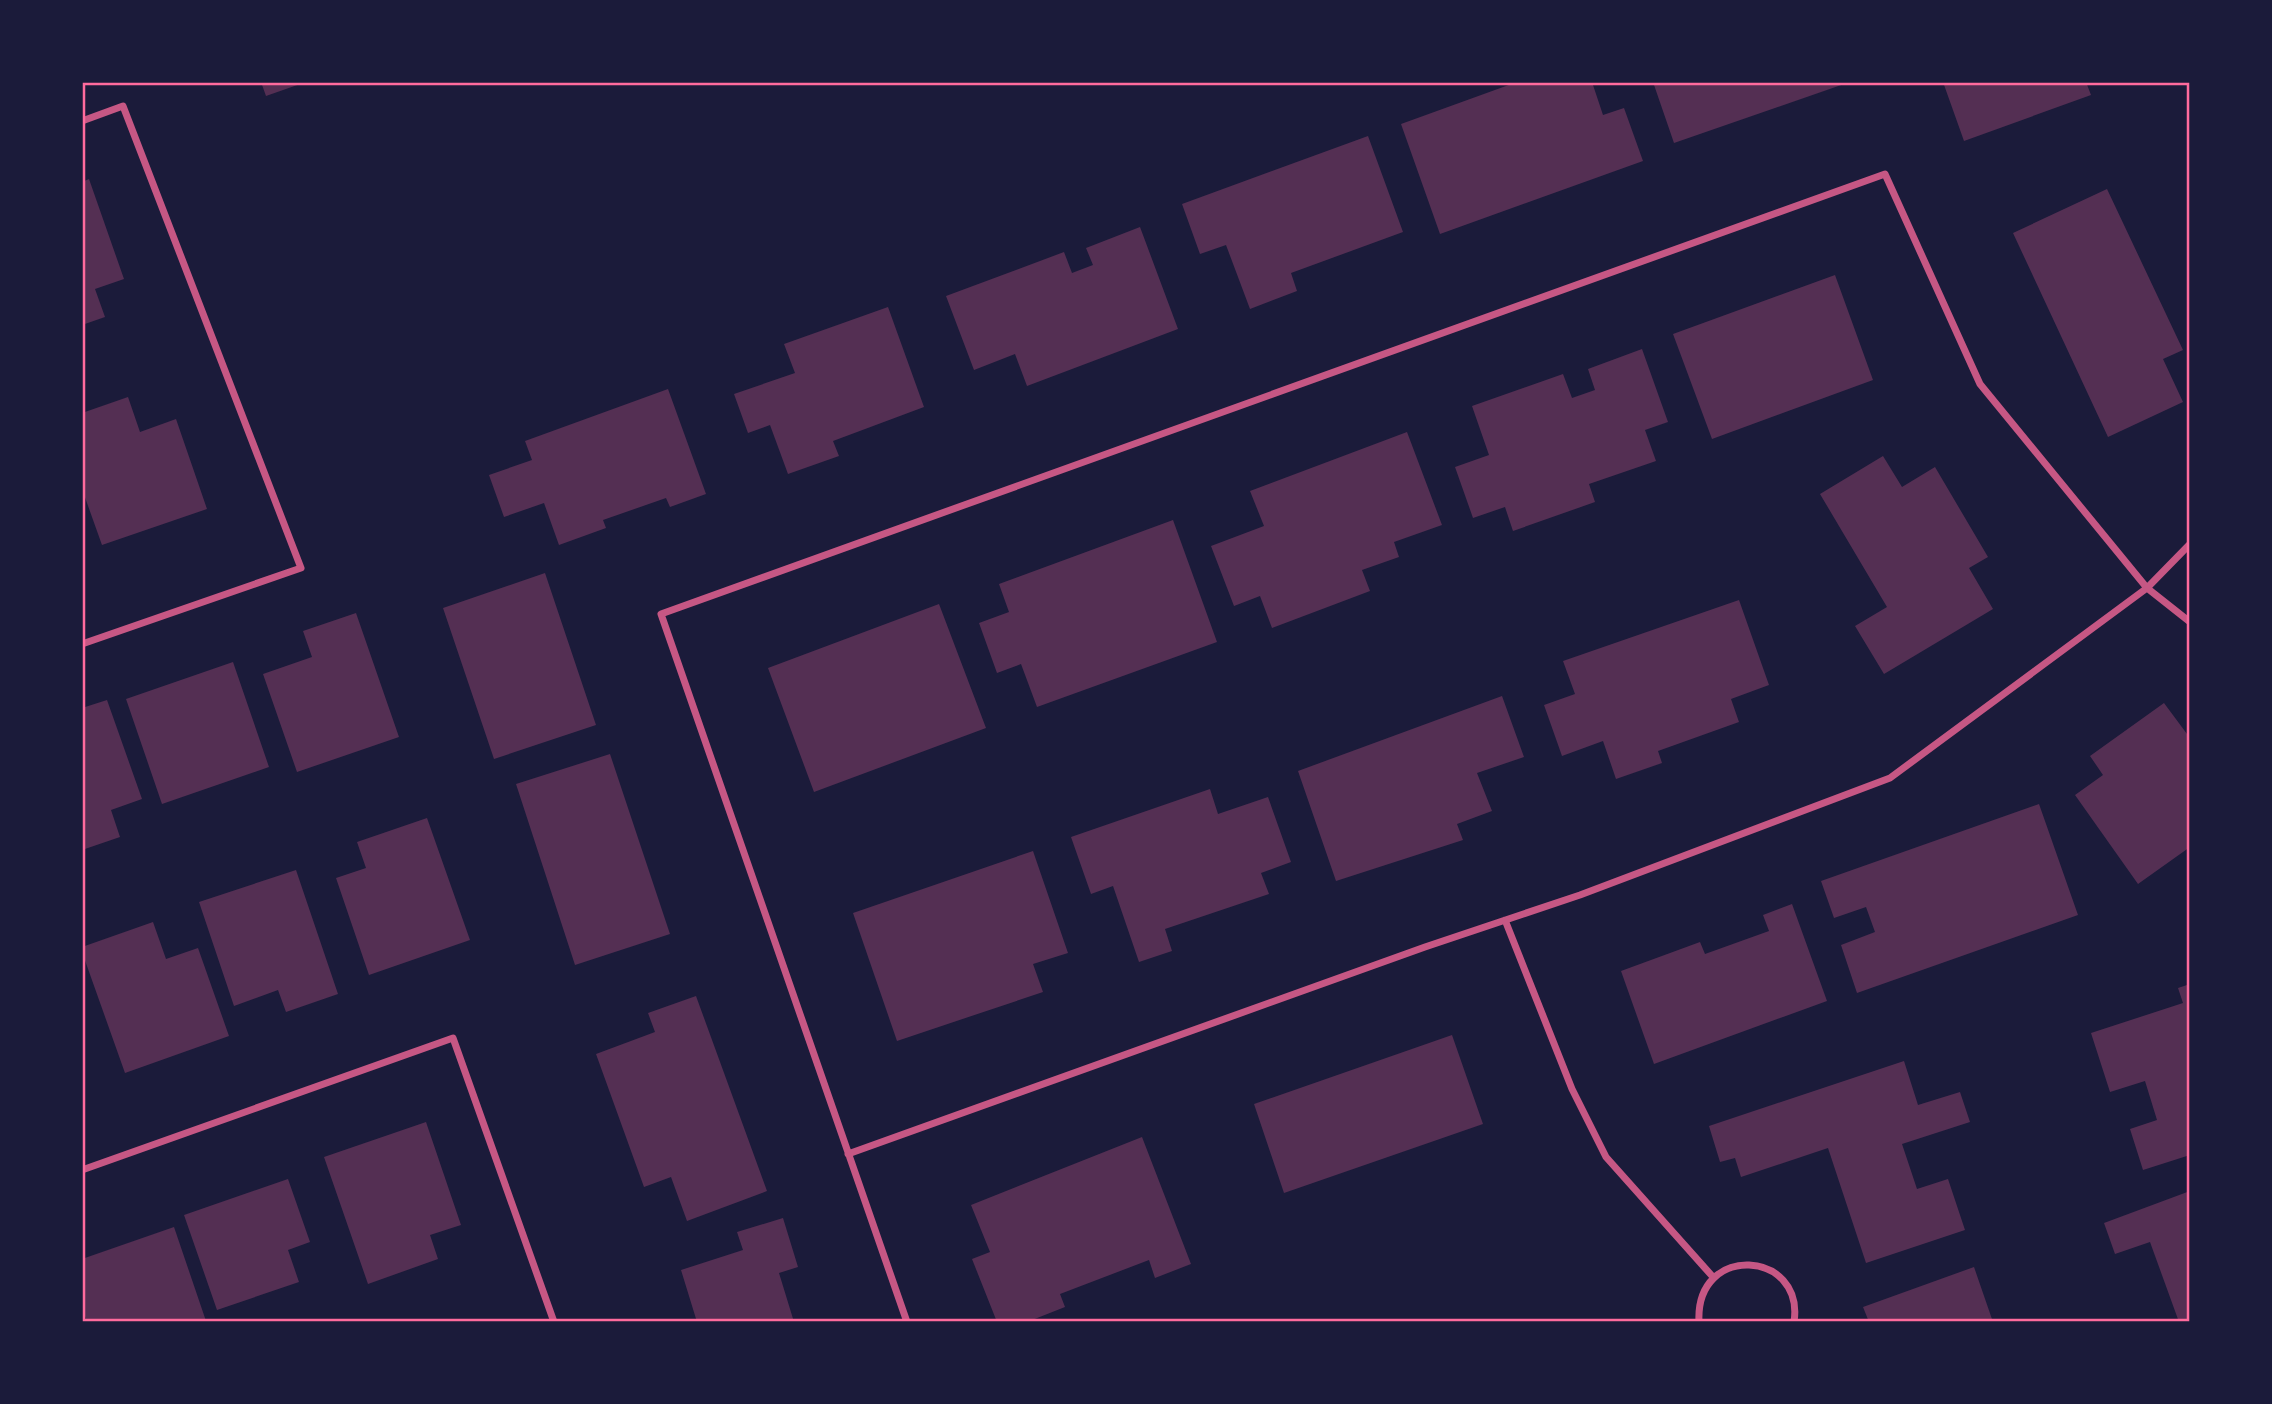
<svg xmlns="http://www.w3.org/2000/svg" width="2272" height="1404" font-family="'Sofia Sans Condensed',sans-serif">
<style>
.building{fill:#542f53}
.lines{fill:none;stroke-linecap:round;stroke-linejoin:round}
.minor{stroke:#c65784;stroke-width:7}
.neatline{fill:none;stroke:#ff6b9d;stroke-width:2.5}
</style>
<rect width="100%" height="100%" fill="#1b1b3a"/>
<path class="building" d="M261,82h42v1l-37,13z
M1517,82h75l11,33 21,-7 19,53 -203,73 -39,-110z
M1653,82h194v1l-173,60z
M1943,82h143l5,13 -127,46z
M1368,136l35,96 -112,41 6,18 -47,18 -24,-64 -26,9 -18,-50z
M89,179l35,100 -29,10 10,28 -23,8v-143z
M2107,189l76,161 -20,9 20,43 -75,35 -95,-204z
M1140,227l38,102 -151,57 -12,-32 -41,16 -28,-74 118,-44 8,21 21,-8 -7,-17z
M1835,275l38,105 -161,59 -39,-105z
M888,307l36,100 -91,34 6,15 -51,18 -18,-49 -22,8 -14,-39 61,-21 -11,-29z
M1642,349l26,73 -23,8 11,31 -67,23 6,18 -82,29 -8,-24 -32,11 -18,-51 34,-12 -17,-49 91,-32 9,24 23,-8 -7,-21z
M668,389l38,105 -36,13 -4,-9 -63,22 3,8 -47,17 -15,-42 -40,14 -15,-42 43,-15 -7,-19z
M128,397l12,35 36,-13 31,90 -105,36 -20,-56v-76z
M1407,432l35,93 -48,17 5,15 -37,13 8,21 -98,37 -12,-32 -26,10 -23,-60 53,-20 -14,-35z
M1883,456l19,31 33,-20 53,90 -19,11 24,41 -109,65 -29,-48 32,-19 -67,-113z
M1173,520l44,122 -180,65 -16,-43 -24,9 -18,-50 30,-11 -10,-28z
M545,573l51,152 -102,34 -51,-151z
M1739,600l30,85 -38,14 8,23 -81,29 4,12 -46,16 -13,-38 -41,15 -18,-51 31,-11 -12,-33z
M939,604l47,124 -172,64 -46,-124z
M356,613l43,124 -102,35 -34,-98 49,-17 -9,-26z
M233,662l36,105 -107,37 -36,-105z
M1502,696l22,61 -47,16 15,38 -35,13 6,16 -127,41 -38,-110z
M107,700l35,99 -31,11 9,27 -38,13v-142z
M2164,703l26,35v109l-52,37 -63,-89 28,-20 -13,-19z
M610,754l60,180 -95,31 -59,-181z
M1210,789l8,25 50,-17 23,65 -30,11 8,21 -104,35 7,22 -33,11 -26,-76 -22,8 -20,-57z
M2039,804l39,111 -221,78 -16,-48 34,-13 -9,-25 -32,11 -13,-37z
M427,818l43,122 -101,35 -33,-97 30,-10 -9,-26z
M1033,851l35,102 -35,11 10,28 -146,49 -44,-128z
M296,870l42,124 -52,18 -8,-22 -44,16 -35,-104z
M1792,904l35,97 -173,63 -33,-93 79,-29 5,12 64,-23 -6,-16z
M153,922l13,37 32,-11 31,88 -104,37 -43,-121v-5z
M2190,984v171l-47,15 -13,-41 27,-9 -12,-39 -35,11 -19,-59 92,-30 -5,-15z
M696,996l71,195 -80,30 -16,-44 -27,10 -48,-133 59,-22 -7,-19z
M1452,1035l31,89 -199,69 -30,-89z
M1904,1061l14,44 42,-13 10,30 -68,22 15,45 31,-10 17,51 -99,33 -38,-115 -87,29 -6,-19 -15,4 -11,-36z
M426,1122l35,103 -31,10 8,24 -70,25 -44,-127z
M1142,1137l49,127 -36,14 -6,-18 -89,34 5,13 -38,15h-30l-25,-63 18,-7 -19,-47z
M288,1179l22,63 -22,8 11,32 -82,28 -33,-95z
M2190,1191v131h-11l-29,-80 -35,12 -11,-31z
M783,1218l15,49 -19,6 15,49h-97l-16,-52 62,-20 -6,-18z
M174,1227l32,94 -119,1 -5,-14v-49z
M1974,1267l19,55h-124l-6,-15z"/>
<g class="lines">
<path class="minor" d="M82,121l41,-15 178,462 -219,76
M1505,920l67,169 34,68 107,120
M848,1154l577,-207 155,-52 310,-117 257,-190 43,-44
M82,1170l371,-132 101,284
M907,1322l-246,-708 1224,-440 95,210 167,204 43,34
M1699,1322c-4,-80 106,-72 95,0"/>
</g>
<rect width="2272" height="1404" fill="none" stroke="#1b1b3a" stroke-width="168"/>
<rect x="84" y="84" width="2104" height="1236" class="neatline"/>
</svg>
